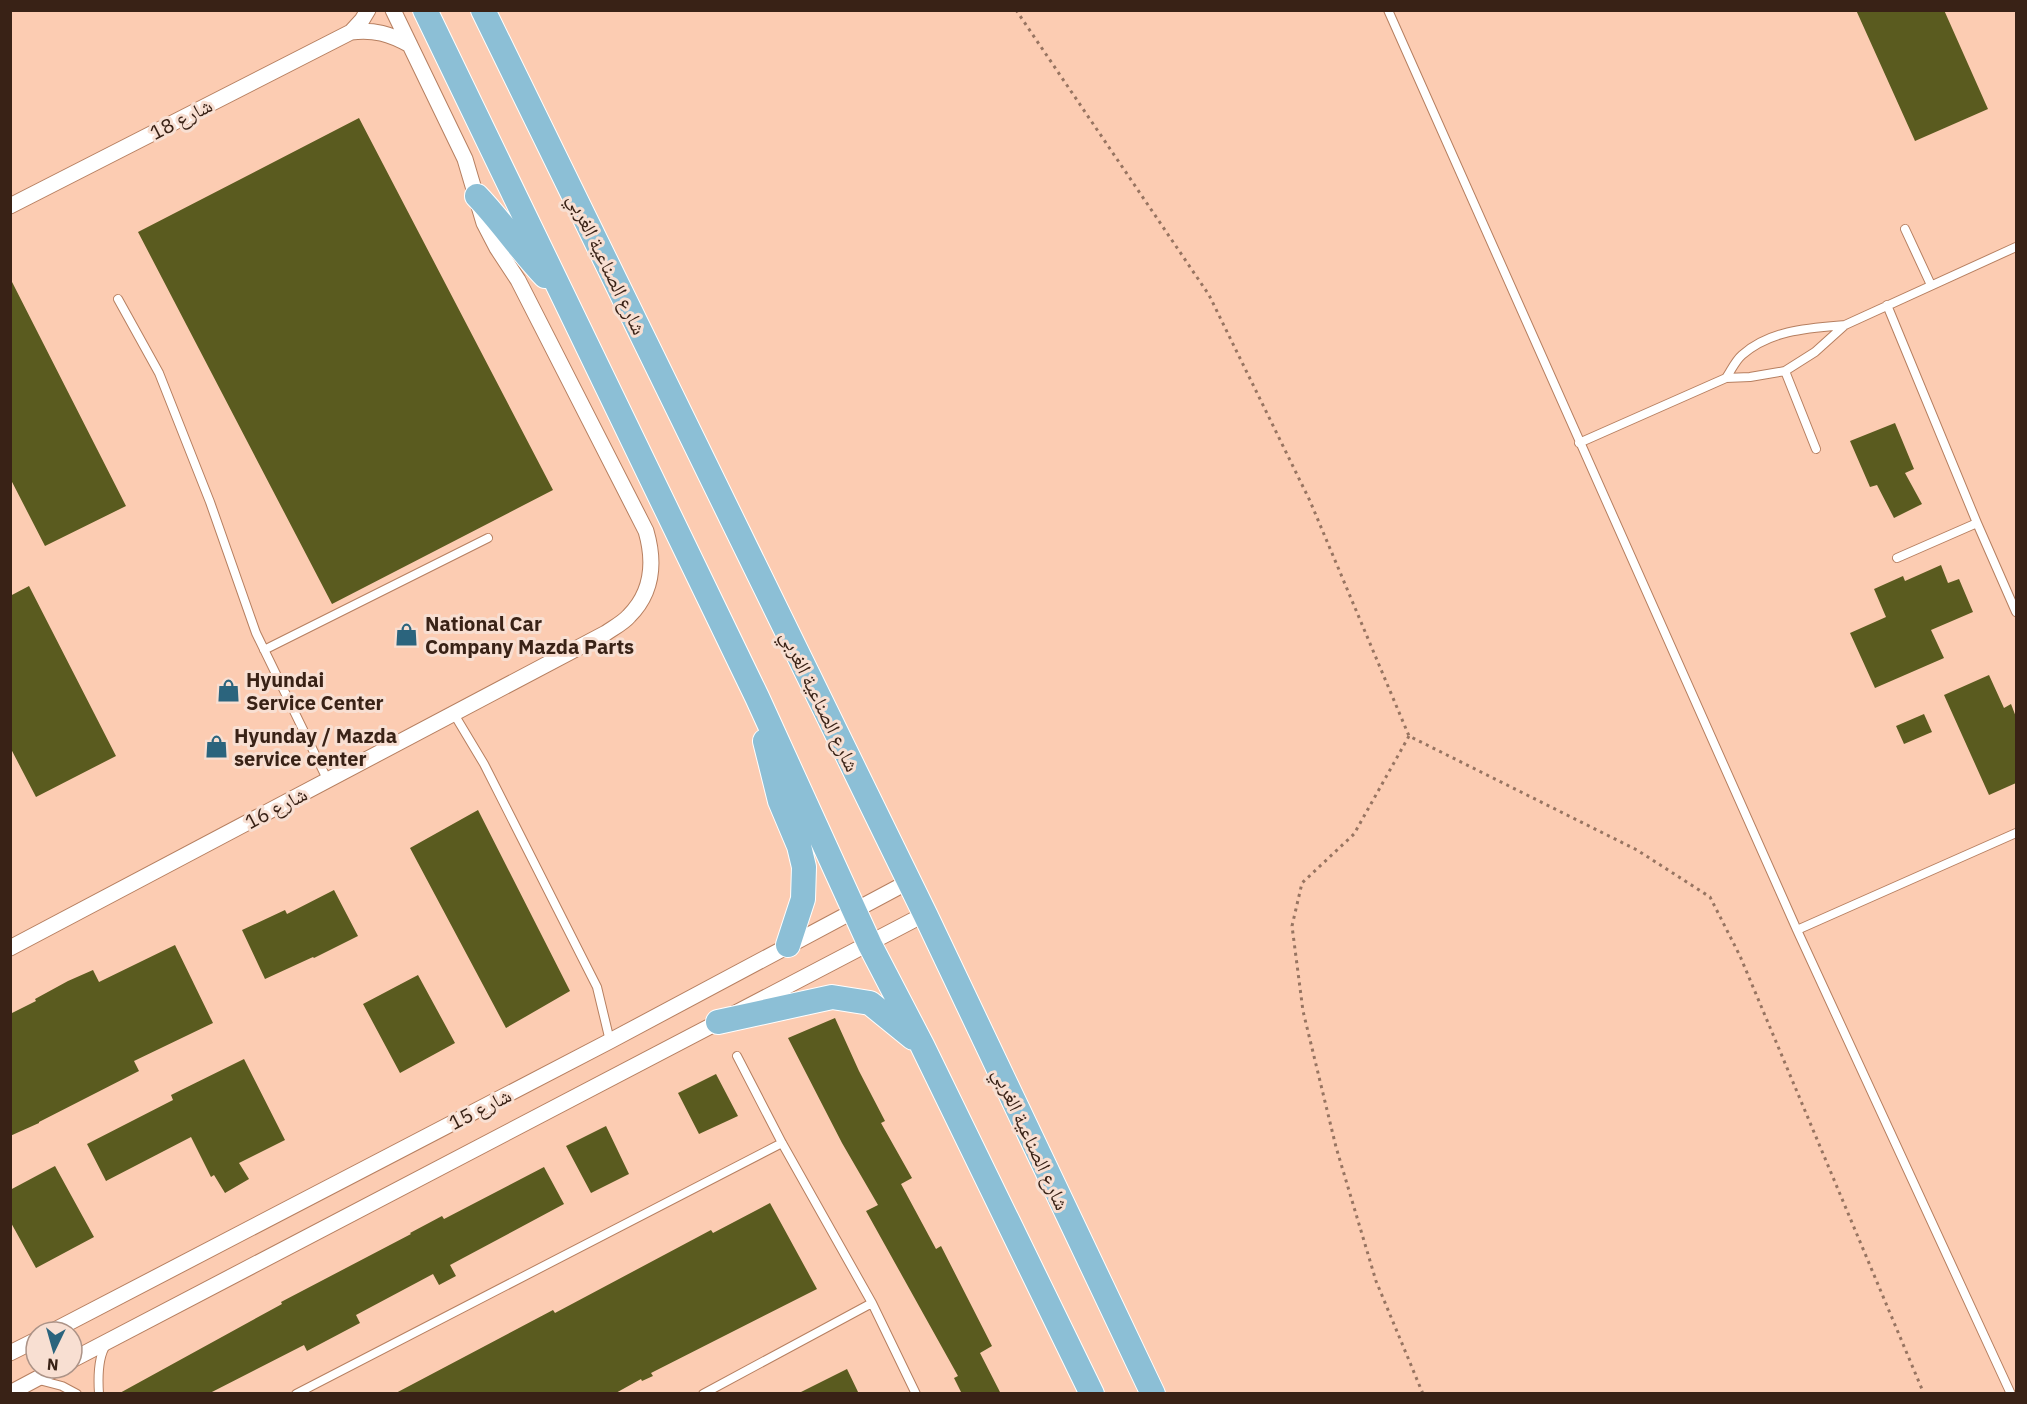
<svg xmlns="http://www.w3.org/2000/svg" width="2027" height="1404" font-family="'IBM Plex Sans','Noto Naskh Arabic',sans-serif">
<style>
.building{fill:#5a5b1f}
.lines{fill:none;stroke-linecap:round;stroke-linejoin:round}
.lane-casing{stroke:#b67f60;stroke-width:10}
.street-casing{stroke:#b67f60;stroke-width:17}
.primary-casing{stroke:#fff;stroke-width:26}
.path{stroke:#977461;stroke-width:3;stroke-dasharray:3 4.5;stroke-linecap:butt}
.lane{stroke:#fff;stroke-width:8}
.street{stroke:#fff;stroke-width:15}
.primary{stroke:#8cbfd6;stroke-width:24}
.labels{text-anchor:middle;stroke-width:6;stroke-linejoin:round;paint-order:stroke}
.street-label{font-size:20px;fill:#392216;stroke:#f8dfd2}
.poi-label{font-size:20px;font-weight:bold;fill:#392216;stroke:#f8dfd2;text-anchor:start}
</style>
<rect width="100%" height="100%" fill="#fcccb2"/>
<path class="building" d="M1856,10h88l44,99 -73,32z
M359,118l194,372 -221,114 -194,-372z
M10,278l116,228 -81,40 -35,-68z
M1895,423l19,46 -9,4 17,31 -28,14 -17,-33 -7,2 -20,-46z
M1941,565l7,18 11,-4 14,33 -42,18 13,28 -69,30 -25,-55 36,-16 -12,-28 29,-13 2,5z
M29,586l87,170 -80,41 -26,-50v-151z
M1989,675l15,33 7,-4 5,13v66l-27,12 -45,-100z
M1924,714l8,18 -28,12 -8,-18z
M478,810l92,181 -64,37 -96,-180z
M334,890l24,46 -44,22 -1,-1 -48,22 -23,-49 43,-20 2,4z
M175,945l38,78 -79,38 5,10 -100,51v1l-29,13v-122l26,-13 -1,-2 33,-18 25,-11 6,12z
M418,975l37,68 -55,30 -37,-69z
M835,1018l24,53 26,50 -4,2 31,55 -11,6 35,65 5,-3 51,100 -12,7 21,41h-39l-8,-16 4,-2 -92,-165 12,-6 -36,-62 -54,-105z
M244,1059l41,81 -46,23 10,16 -24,14 -11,-18 -3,2 -20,-40 -85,44 -19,-37 86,-44 -2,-5z
M716,1074l22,42 -39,18 -21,-41z
M606,1126l23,48 -38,19 -25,-47z
M55,1166l39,71 -58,31 -26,-47v-31z
M544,1167l20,37 -114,61 6,11 -17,9 -6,-11 -77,41 4,8 -53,28 -3,-6 -96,49h-90l164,-90 -1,-2 130,-68 -1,-1 32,-17 2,3z
M770,1203l47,86 -166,84 2,3 -11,5 -1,-2 -27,15h-220l159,-84 2,3 156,-83 2,3z
M847,1369l12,25h-62z"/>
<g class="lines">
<defs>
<path id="lane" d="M1388,10l409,920 214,464
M1905,229l26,56
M118,299l41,74 51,129 46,131 72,148
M1887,305l90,218 39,89
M1785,371l31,78
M1726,378c5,-7 9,-17 16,-23 28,-25 67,-27 103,-30
M1579,443l147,-65 24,-1 35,-6 30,-19 30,-27 171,-78
M1897,558l80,-35
M264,650l224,-112
M454,714l30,50 113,223 13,54
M1797,930l219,-97
M737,1056l45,87 90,160 44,91
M39,1380l23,6 15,8
M99,1394c-1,-15 -1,-37 7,-49
M296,1394l486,-251
M703,1394l169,-91"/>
<path id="street" d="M351,32c23,-3 39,2 59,13
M10,206l341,-174 11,-12 6,-10
M10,948l596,-315c7,-5 17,-10 23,-17 24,-24 26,-54 17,-85l-128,-251 -21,-32 -13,-25 -19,-64 -72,-149
M51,1332l559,-291 298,-159
M10,1353l26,-13
M72,1360l853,-446
M10,1393l47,-25"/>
<path id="primary" d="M425,10l332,687 113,248 52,100 170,349
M483,10l442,904 228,480
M477,196c24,25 44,55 68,80
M765,741l15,60 19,45 5,21 -1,32 -15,46
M718,1022l114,-25 38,6 43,35"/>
</defs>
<use href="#lane" class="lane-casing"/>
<use href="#street" class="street-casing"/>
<use href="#primary" class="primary-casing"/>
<path class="path" d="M1016,10l193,285 101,206 99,235 228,114 73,47 30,59 184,438
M1409,736l-55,98 -52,49 -10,43 11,85 33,136 40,134 47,113"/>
<use href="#lane" class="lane"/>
<use href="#street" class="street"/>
<use href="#primary" class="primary"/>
</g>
<defs>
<symbol id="shop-bare" viewBox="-9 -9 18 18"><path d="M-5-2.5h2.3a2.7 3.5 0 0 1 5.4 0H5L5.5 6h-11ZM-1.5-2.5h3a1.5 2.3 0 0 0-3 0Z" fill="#2b647d" stroke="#f8dfd2" stroke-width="2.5" paint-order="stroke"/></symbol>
</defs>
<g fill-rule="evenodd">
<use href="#shop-bare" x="390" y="618" width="33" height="33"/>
<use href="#shop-bare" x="212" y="674" width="33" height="33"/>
<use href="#shop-bare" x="200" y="730" width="33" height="33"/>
</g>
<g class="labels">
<g class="street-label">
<text transform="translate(181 119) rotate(-27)" y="7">شارع 18</text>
<text transform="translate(607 264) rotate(64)" y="7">شارع الصناعية الغربي</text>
<text transform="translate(820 701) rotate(64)" y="7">شارع الصناعية الغربي</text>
<text transform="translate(276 808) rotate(-28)" y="7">شارع 16</text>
<text transform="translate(480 1109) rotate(-27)" y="7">شارع 15</text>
<text transform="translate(1031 1139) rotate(65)" y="7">شارع الصناعية الغربي</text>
</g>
<g class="poi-label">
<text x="425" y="631">National Car<tspan x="425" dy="23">Company Mazda Parts</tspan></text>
<text x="246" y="687">Hyundai<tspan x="246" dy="23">Service Center</tspan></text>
<text x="234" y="743">Hyunday / Mazda<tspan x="234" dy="23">service center</tspan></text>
</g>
</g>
<rect width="2027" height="1404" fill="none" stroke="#392216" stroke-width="24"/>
<g transform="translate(54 1350) rotate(185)"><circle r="28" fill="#f8dfd2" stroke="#ac9387" stroke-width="1.5"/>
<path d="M0-4.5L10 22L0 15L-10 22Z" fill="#2b647d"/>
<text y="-9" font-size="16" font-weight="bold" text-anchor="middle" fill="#392216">N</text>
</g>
</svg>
